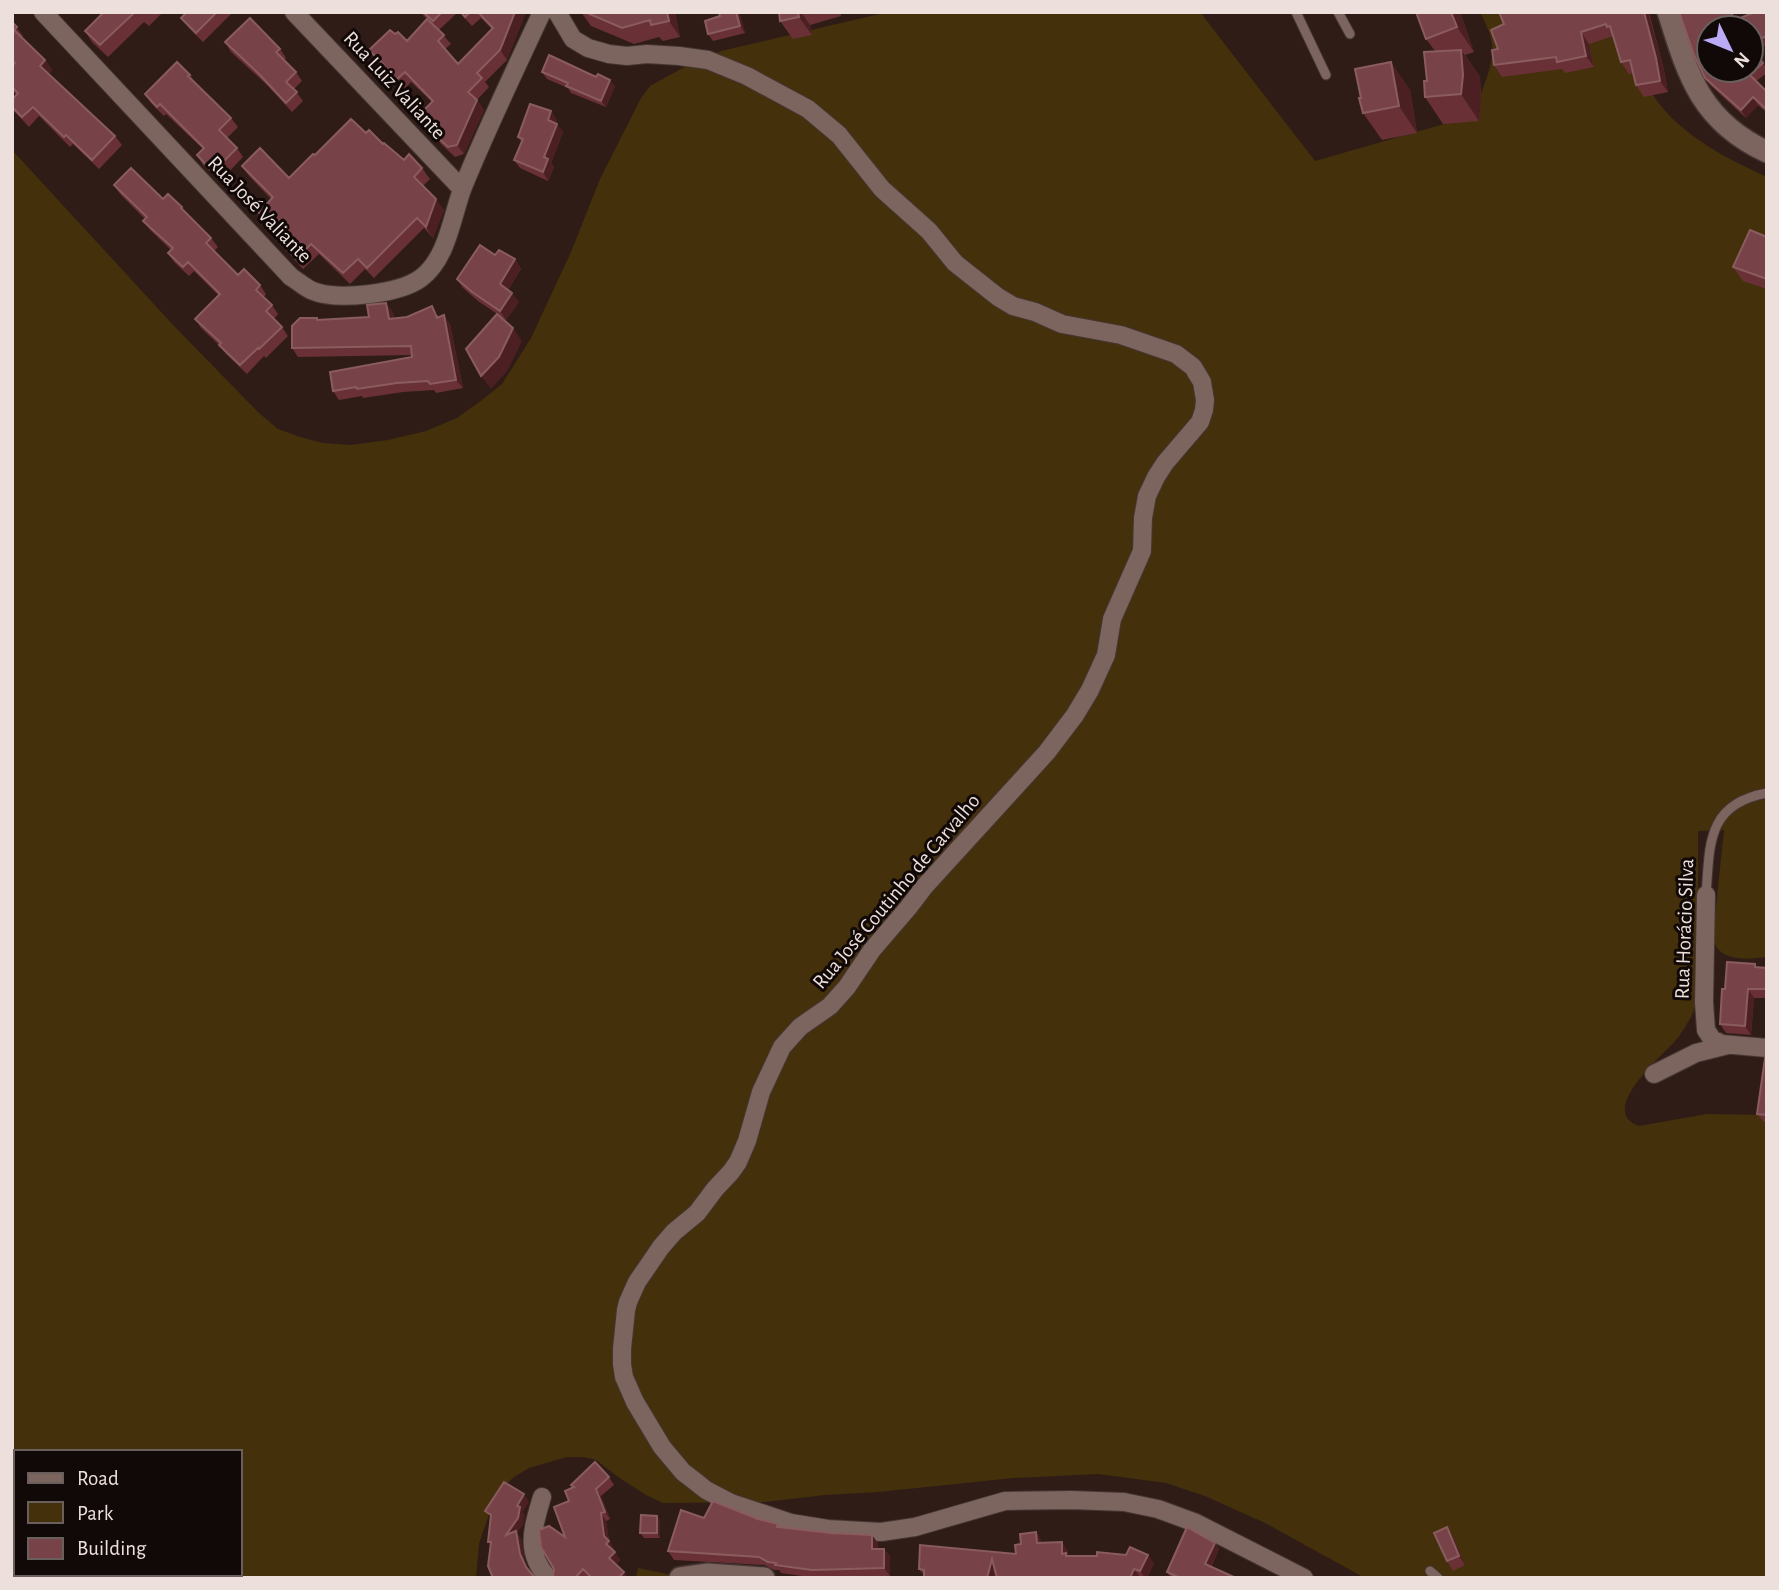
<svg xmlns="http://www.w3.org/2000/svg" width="1779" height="1590" font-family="'Alegreya Sans',sans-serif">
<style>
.green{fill:#44300b;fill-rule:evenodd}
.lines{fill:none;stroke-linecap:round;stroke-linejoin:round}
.lane-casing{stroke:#453633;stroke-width:11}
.street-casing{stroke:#453633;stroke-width:20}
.secondary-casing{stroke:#453633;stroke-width:24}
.lane{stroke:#7b655e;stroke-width:9}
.street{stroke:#7b655e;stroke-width:18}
.secondary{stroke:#7b655e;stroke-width:21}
.wall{fill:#693036;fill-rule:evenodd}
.shaded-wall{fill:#4c2022}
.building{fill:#774348;stroke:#8a5c5f;stroke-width:2}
.labels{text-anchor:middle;stroke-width:6;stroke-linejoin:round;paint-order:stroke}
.street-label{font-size:21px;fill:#ede0dc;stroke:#110907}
</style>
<rect width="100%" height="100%" fill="#2f1c17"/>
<path class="green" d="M888,12h312l115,149 157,-45c7,-20 23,-50 20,-71 -1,-12 -7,-22 -12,-33h119c14,24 29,47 44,69 10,14 19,28 31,39 26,25 60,42 93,57v780c-14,2 -36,4 -47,-6 -5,-4 -6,-10 -7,-16l11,-105 -26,1c0,34 0,68 0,102 0,25 4,62 -7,84 -5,8 -9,16 -15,23 -13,15 -80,71 -37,86l68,-12 60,1v463h-402l-100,-55 -60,-27 -39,-13 -68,-9 -84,4 -136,14 -53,3 -60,7 -102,1 -17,-8 -28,-18 -22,-17 -12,-3h-17l-38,11 -15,9 -12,11 -10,17 -13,39 -3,34h-464v-1428l163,177 84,86 19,16 22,8 23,6 28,2 37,-5 38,-9 31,-13 25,-18 20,-16 29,-46 40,-86 29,-73 41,-81 9,-12 40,-22 31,-13zM16,1452h224v122h-224z
M638,1568l44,9 -46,1z"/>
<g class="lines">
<defs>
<path id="lane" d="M1296,12l30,63
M1338,12l12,22
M1706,895c4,-50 0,-91 61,-102
M1430,1571l8,7"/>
<path id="street" d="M43,12l248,265c7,4 14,11 22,14 24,10 87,3 108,-13 27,-20 31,-63 42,-91 24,-59 52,-117 79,-175
M294,12l168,177
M557,12l16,27 15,9 21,6 18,2 20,-2 32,2 29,4 39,16 61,33 31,26 43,54 47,42 26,32 43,34 15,9 22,6 27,12 59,11 55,19 17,13 9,15 3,18 -1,10 -4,12 -35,41 -9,14 -9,19 -4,22 -1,33 -30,68 -6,36 -16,35 -15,25 -28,37 -123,135 -16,21 -36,42 -25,37 -17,19 -30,21 -18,20 -21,45 -14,49 -9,21 -7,10 -16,17 -18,24 -23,19 -13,15 -24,35 -9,20 -2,8 -4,39v15l2,13 11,25 27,45 21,25 13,10 10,8 25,13 60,20 37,6 53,3 34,-5 90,-26 66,-1 53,2 34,7 38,14 108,55
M1706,895l-2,107 2,28 6,9 10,5 45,4
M1654,1074l42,-21 32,-8
M542,1497c-9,31 -18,54 6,81"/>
<path id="secondary" d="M1668,12c20,64 33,109 99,140
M680,1578l28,-4 56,4"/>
</defs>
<use href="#lane" class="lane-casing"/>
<use href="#street" class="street-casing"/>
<use href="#secondary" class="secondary-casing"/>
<use href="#lane" class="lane"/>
<use href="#street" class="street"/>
<use href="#secondary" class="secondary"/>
</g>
<path class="wall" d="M104,12h59l-14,14 -5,-4 -36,35 -16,-15 -7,-11z
M187,12h46l-30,30 -15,-15 -7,-9z
M420,12h38l-19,18 12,14 -6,5 13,15 34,-35 -11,-11 -9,8 -13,-14h67l-19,48 -22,22 4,5 -12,13 7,10 -20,44 -9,3 -14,-13 -6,-9 4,-4 -10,-10 -7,-9 10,-10 -21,-20 -9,9 -14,-14 -6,-10 -13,-17 26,-16 12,7 20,-22z
M581,12h94l5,25 -17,4 -4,-4 -25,7 -43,-18z
M739,12l6,21 -32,8 -5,-7 12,-18z
M779,12h61l1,4 -31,9 2,10 -19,4 -13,-18z
M1416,12h44l14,40 -9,3 15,22 1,25 -2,19 -36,3 -18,-27 2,-16 8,-30 -9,-12z
M1649,12l15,58 4,22 -24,5 -8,-12 -3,-12 -4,1 -8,-12 -8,-26 -24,8 5,23 -29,6 -3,-4 -60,8 -8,-12 10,-41z
M1679,12h53l4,7 31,-7v33l-14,6 14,17v5l-11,8 11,11v21l-9,-8 -12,13 -36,-33 -5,-7zM1751,28v42h-42z
M12,22l11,14 -1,1 23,23 7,10 -4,4 67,62 7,9 -23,24 -26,-25 -3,3 -31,-31 -10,11 -17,-18v-9l5,-5 -5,-4v-25l2,-1 -2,-2z
M225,42l55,7 6,9 -2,2 12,12 6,9 -8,8 9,12 -11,11 -25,-27 -36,-33z
M542,72l73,14 -9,21 -35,-14 -3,-5 -21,-9z
M190,75l6,9 35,34 7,9 -11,11 10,10 6,9 -23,24 -17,-16 -6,-10 6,-6 -37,-35 -2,2 -13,-13 -6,-9z
M1410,89l7,44 -35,7 -19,-27 -2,-15z
M557,120l-2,3 8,9 -12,31 3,4 -6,14 -28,-13 -6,-8 8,-17 -4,-6z
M383,144l21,16 18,8 8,11 -7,7 21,24 -11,28 -9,-10 -50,50 -9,-9 -15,15 -31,-30 -16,15 -25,-28 -7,-11 1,-1 -6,-6 -7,-10 12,-14 -22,-23 -7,-10 47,12 26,-23z
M114,185l49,14 19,8 5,7 24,24 7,9 -4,4 24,24 22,10 6,9 -2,3 8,8 6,9 -4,5 8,8 6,9 -22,22 -2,-2 -17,18 -21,-20 -7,-9 -18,-17 -6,-9 24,-23 -25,-25 -5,5 -15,-14 -6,-9 3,-3 -21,-20 -7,-9 2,-2 -25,-25z
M1767,237v52l-24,-8 -10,-14z
M495,255l20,4 6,10 -13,21 11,12 -13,18 -28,-19 -15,-13 -6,-9z
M393,312l1,7 44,-4 1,2 11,7 13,64 -27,5 -2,-3 -31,2 -40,6 -1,-2 -23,4 -6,-9 79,-34v-2l-114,2 -6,-9 26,-28 51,-3z
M1758,968h9v30h-13l-3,37 -25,-2 -6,-9 5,-35z
M1767,1058v65l-3,-1 -7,-8z
M609,1477l5,8 -13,11 9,23 -4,2 3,20 5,8 -2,1 8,10 -4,4 12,14h-39l-1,-1 -1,1h-36l2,-2 12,-39 4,-36z
M704,1518l76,9 98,16v6h6l6,8v19l-75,2 -34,-5 -2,-3h-5l-9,-5 -91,-5 -6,-9z
M660,1520v18h-16l-4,-5z
M1036,1532l5,9 1,2 25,7 1,6 86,7 -7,15 -151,-5 -72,2 -5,-6 97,-15 5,-10z
M1453,1536l12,29 -12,6 -6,-10z
M1215,1543l4,6 -8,18 25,11h-65l-4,-6z"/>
<path class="shaded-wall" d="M515,12h11l-19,48 -7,-10z
M667,12h8l5,25 -11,-16z
M736,12h3l6,21 -5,-7z
M798,12h3l9,13 2,10 -13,-18z
M1451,12h9l14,40 -17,-25z
M1644,12h5v3l15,55 4,22 -8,-11z
M1581,32l8,12 5,23 -8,-11z
M1461,50l19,27 1,25 -2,19 -18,-27z
M45,60l7,10 -5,5 -7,-9z
M1391,62l19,27 7,44 -18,-27z
M610,80l5,6 -9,21 -5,-6z
M1753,97l5,8 -12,13 -5,-8z
M477,100l7,10 -20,44 -7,-9z
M551,111l6,9 -3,8 -6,-8z
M557,124l6,8 -12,31 3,4 -6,14 -5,-9 1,-15z
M436,199l8,11 -11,28 -7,-11z
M515,259l6,10 -15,24 -6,-9z
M512,293l7,9 -13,18 -6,-9z
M386,303l7,9 2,16 -6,-9z
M444,315l6,9 13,64 -7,-8z
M513,328l9,13 -14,29 -17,19 -10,-13z
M1748,989l6,9 -3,37 -6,-9z
M596,1489l5,7 9,23 -5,-7z
M524,1494l5,8 -6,10 2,3 -2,10 -6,8 4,5 4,23 6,14 -25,-40 11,-29z
M601,1513l5,8 3,20 5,8 -3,3 -5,-8z
M657,1516l3,4v18l-3,-5z
M1447,1527l6,9 12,29 -6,-9z
M1036,1532l5,9 2,11 -6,-9z
M872,1535l6,8 -1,14 -5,-8z
M1062,1542l5,8 1,6 -6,-2z
M1215,1543l4,6 -10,21 -4,-6z
M884,1549l6,8v19l-6,-8z
M615,1552l5,8 -6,6 -5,-8z
M1148,1555l6,8 -7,15h-2l-5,-7z
M992,1559l6,9 -3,10h-8z
M1134,1569l6,8v1h-10z
M624,1572l4,6h-9z"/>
<path class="building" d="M104,12h31l-35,33 -15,-14z
M187,12h30l-21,21 -15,-15z
M423,12h19l-9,9z
M461,12h9l-5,5z
M478,12h37l-15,38 -23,23 5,5 -14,14 9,8 -20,45 -9,2 -13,-12 5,-5 -18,-18 11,-11 -28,-29 -10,9 -13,-14 2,-2 -15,-15 21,-20 5,4 3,-2 9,9 20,-22 17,16 -6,6 20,23 35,-36z
M585,12h82l2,9 -18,4 -1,-5 -28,8z
M719,12h17l4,14 -32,8 -3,-13 15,-5z
M779,12h19l1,5 -19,4z
M1416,12h35l6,15 -31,12z
M1499,12h145l12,46 4,23 -24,4 -6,-25 -9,2 -11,-36 -3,1 -1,-3 -25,8 5,24 -29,6 -1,-5 -62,8 -2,-15 6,-1 -7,-19 13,-6z
M1679,12h52l2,9 22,-9h12v24l-16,6v-14h-42v42h42v-22l12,15 -13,12 17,17v18l-14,-13 -12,13 -36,-32 -11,-23z
M250,18l30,31 -4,3 20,20 -10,10 11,10 -11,11 -26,-28 -35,-33z
M12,22l5,5 -3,3 31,30 -5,6 75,70 -23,24 -26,-25 -2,2 -31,-30 -11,10 -10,-10v-7l6,-7 -6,-6v-21l3,-3 -3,-2z
M1461,50l2,25 -2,19 -36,3 -1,-16h3l-3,-29z
M549,55l47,22 2,-3 12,6 -9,21 -35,-15 2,-3 -26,-11z
M177,62l13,13 -2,1 43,42 -12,12 18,18 -24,24 -16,-17 7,-7 -44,-44 -3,3 -12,-13z
M1391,62l8,44 -36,7 -4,-15h2l-6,-29z
M530,104l21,7 -3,9 9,4 -13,33 4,2 -5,13 -29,-12 9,-21 -5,-2z
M351,119l15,14 3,-3 14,14 1,-1 20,17 5,-6 13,14 -8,9 22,22 -10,28 -9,-9 -50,50 -9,-9 -15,14 -32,-29 -15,15 -12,-13 2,-2 -15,-14 3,-3 -15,-14 14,-16 -31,-31 18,-18 29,30 24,-24 2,1z
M131,168l32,31 5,-5 14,13 -1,1 30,30 -5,5 32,32 6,-6 16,16 -4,5 16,15 -6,6 16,16 -23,22 -1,-1 -18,17 -21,-20 2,-2 -26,-24 25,-25 -32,-32 -5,5 -15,-14 5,-5 -30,-27 4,-4 -33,-32z
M1750,230l17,7v42l-34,-12z
M480,245l15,10 4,-5 16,9 -15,25 12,9 -12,18 -28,-19 -15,-13z
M386,303l3,16 18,-2 25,-11 5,12 7,-3 12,65 -26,4 -2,-3 -31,2 -40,6 -1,-2 -23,4 -3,-19 82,-15 -1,-11 -119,2v-22l8,-8h17v2l52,-3 -2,-12z
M497,314l16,14 -14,29 -18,19 -15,-27z
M1727,962l28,2v3l12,1v21h-19l-3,37 -25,-2 2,-35h3z
M1765,1058h2v57l-10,-1z
M595,1462l14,15 -13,12 9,23 -4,1 3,23 5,5 -3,3 9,8 -6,6 15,14 -5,6h-27l-9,-9 -8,9h-24l2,-2 1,-7 -13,-22 -2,-17 10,-4 16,11 -11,-30 15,-6 -4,-10 9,-4 -3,-2z
M504,1482l20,12 -7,12 3,1 -2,11 -12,17 10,-4 4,23 6,13 9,11h-42l-5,-12 3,-24h-3l3,-27 -6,-4z
M713,1501l45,18 20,5 -1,3 54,6 41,2v14h12v19l-72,2 -37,-5 1,-2 -8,-1 -9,-5 -91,-6 13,-41 23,8z
M641,1515l16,1v17h-17z
M1187,1527l28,16 -10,21 31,14h-56l-13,-6z
M1447,1527l12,29 -12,5 -13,-28z
M1036,1532l1,11 25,-1v12l4,-1v3h31v-4l29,3 4,-8 18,8 -8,16 -6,-2 -4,9h-133l-5,-19 -5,19h-63v-8l-5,-1 1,-24 96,9 -1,-9 6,-1 -1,-10z"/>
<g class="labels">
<g class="street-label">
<text transform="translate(395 85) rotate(47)" y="7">Rua Luiz Valiante</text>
<text transform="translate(260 209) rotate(46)" y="7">Rua José Valiante</text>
<text transform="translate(896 891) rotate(-50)" y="7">Rua José Coutinho de Carvalho</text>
<text transform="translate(1684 929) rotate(-88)" y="7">Rua Horácio Silva</text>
</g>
</g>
<rect width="1779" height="1590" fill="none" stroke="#ede0dc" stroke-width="28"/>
<rect x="14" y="1450" width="228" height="126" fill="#110907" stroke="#695f5c" stroke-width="2"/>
<rect x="28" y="1473" width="35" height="10" fill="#7b655e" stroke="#695f5c" stroke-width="2"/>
<text x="77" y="1485" font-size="21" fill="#ede0dc">Road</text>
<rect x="28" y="1502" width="35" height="21" fill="#44300b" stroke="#695f5c" stroke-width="2"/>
<text x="77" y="1520" font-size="21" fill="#ede0dc">Park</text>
<rect x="28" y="1538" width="35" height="21" fill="#774348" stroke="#695f5c" stroke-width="2"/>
<text x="77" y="1555" font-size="21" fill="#ede0dc">Building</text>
<g transform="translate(1730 49) rotate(133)"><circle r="33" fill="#110907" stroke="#695f5c" stroke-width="2"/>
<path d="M0-5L12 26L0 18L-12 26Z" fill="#bbaaf6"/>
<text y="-10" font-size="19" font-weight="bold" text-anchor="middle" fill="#ede0dc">N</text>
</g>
</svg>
